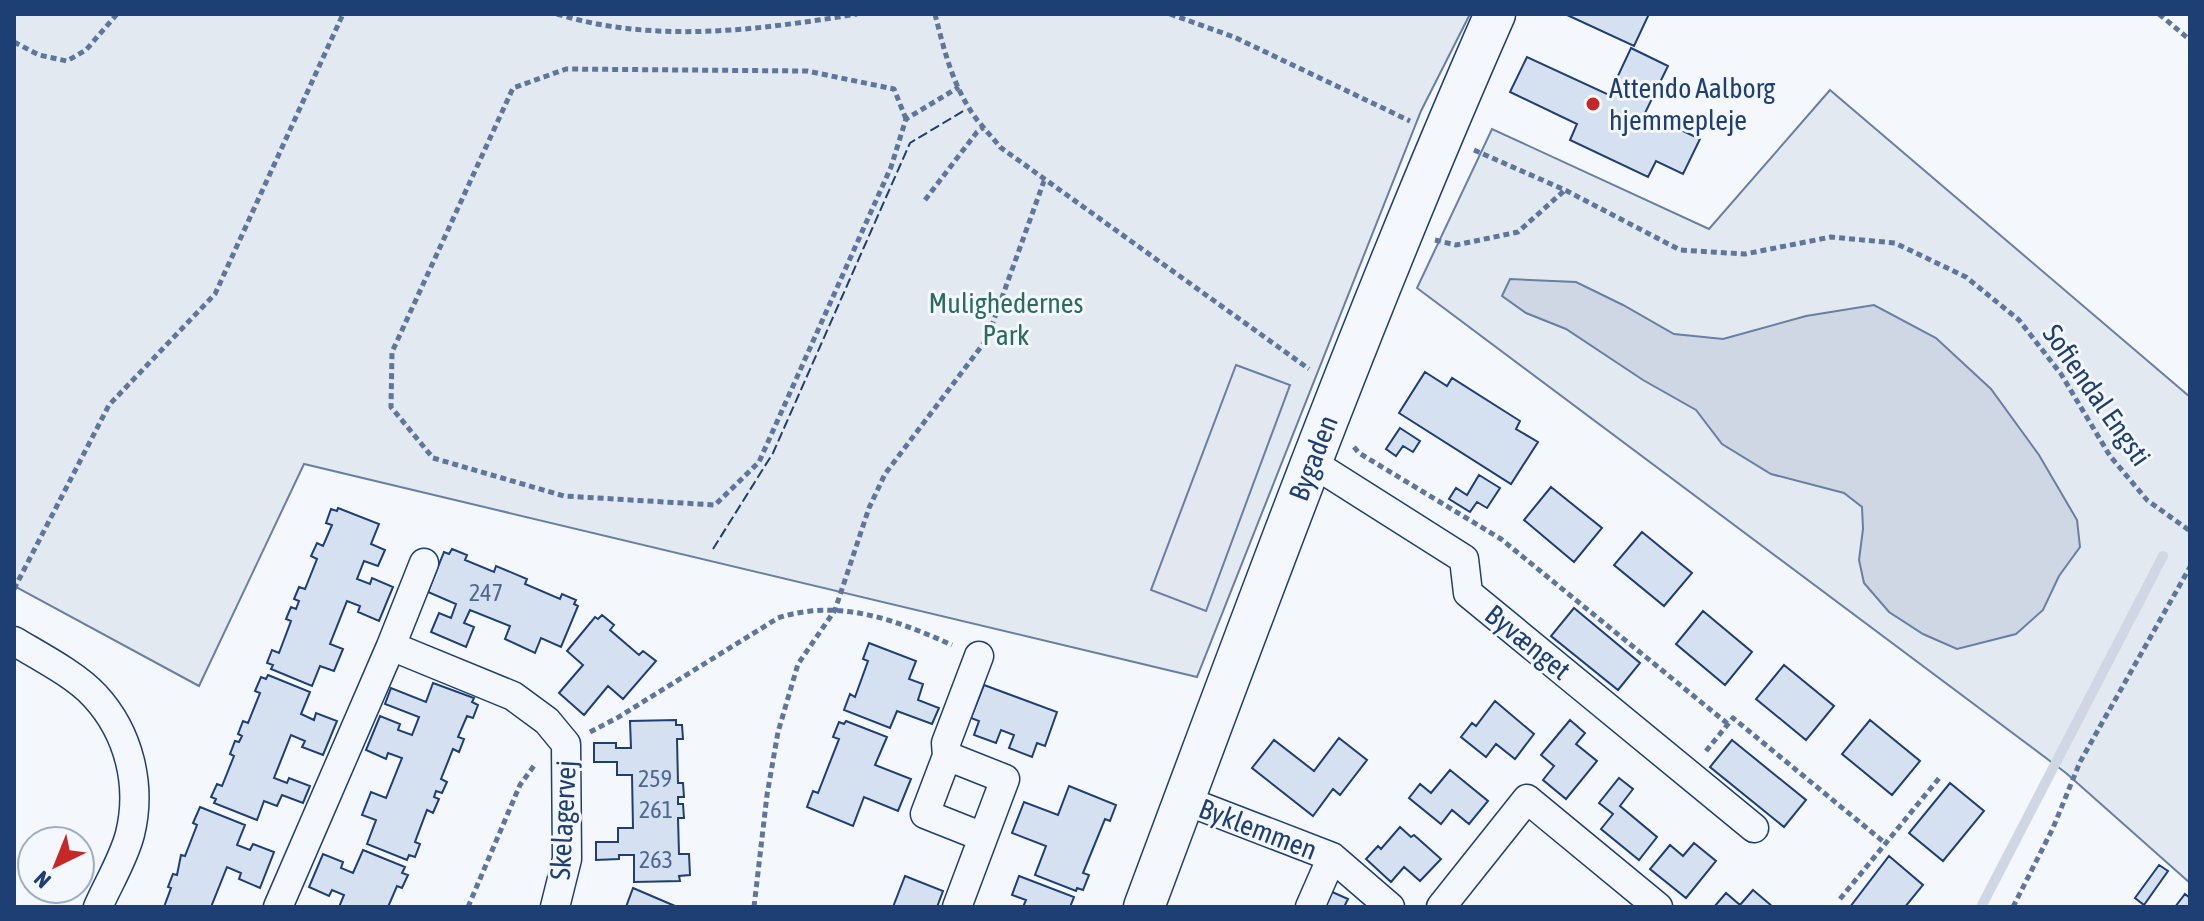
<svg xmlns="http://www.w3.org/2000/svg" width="2204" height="921" font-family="'Asap Condensed',sans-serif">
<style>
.green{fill:#e3e9f0;stroke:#687fa3;stroke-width:2}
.parking{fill:#e3e8f0;stroke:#687fa3;stroke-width:2}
.water{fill:#cfd7e4;stroke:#687fa3;stroke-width:2}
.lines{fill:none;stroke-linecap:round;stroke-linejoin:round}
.stream{stroke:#cfd7e4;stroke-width:10}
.building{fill:#d5e0f0;stroke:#1d3f73;stroke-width:2}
.street-casing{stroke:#1d3f73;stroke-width:31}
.secondary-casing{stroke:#1d3f73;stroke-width:43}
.path{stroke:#5e769c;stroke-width:5;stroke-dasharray:6 4;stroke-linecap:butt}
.street{stroke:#f4f7fb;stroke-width:28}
.secondary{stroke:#f4f7fb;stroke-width:40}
.fence{stroke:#1d3f73;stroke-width:2;stroke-dasharray:10 4;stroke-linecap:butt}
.poi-dot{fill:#c62828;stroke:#f4f7fb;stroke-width:3}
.labels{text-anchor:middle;stroke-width:6;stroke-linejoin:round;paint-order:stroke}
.number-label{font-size:24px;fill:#4b6792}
.poi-label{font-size:28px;fill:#1d3f73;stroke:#f4f7fb;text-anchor:start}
.park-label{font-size:28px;fill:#2c6c60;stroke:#f4f7fb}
.street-label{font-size:28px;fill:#1d3f73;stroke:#f4f7fb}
</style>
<rect width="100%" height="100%" fill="#f4f7fb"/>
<path class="green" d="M14,14h1456l-49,97 -224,566 -893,-213 -105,222 -185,-100z
M1830,90l360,307v486l-124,-110 -649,-485 75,-159 217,100z"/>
<path class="parking" d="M1236,365l54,20 -84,226 -55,-21z"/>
<path class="water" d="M1510,279l66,3 47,23 51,29 49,5 83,-23 68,-11 62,33 55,51 48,66 38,65 3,27 -21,29 -16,34 -27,24 -59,15 -34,-15 -34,-22 -25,-29 -5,-23 4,-31 -1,-22 -18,-14 -73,-19 -49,-30 -26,-34 -53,-30 -77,-51 -40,-16 -24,-17z"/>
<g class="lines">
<path class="stream" d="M1981,907l182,-351"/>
</g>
<path class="building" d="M1565,14h84l-15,32z
M1631,48l37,18 -23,47 55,26 -17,35 -27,-13 -8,16 -78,-37 7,-16 -67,-32 17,-35 82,38z
M1425,372l22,14 5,-8 68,43 -4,8 22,13 -27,42 -112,-71z
M1400,428l20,13 -7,11 -10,-6 -7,10 -10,-7z
M1479,475l21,13 -13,20 -10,-6 -7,10 -21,-13 7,-11 11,7z
M1551,487l51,41 -28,34 -50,-42z
M338,508l41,16 -8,20 14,6 -7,16 -14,-5 -7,18 13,5 2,-6 21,9 -14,34 -21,-9 2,-6 -13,-5 -17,43 13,5 -9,22 -14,-5 -8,20 -41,-17 2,-4 -6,-2 5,-13 7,3 12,-32 -5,-2 5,-12 5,2 3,-8 -5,-2 5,-12 6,2 12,-30 -6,-3 6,-13 6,3 9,-21 -6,-2 5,-14 6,2z
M1642,532l50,41 -28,33 -50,-41z
M452,549l15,6 -2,5 29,12 2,-6 31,13 -2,5 35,15 2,-5 14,6 -2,4 4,2 -17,41 -20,-9 -6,15 -30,-14 5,-13 -40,-16 -6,13 10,4 -8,20 -35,-15 8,-19 12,5 5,-14 -28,-12 16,-40 5,2z
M1574,608l66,55 -22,27 -67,-54z
M1703,611l49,41 -27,33 -49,-41z
M602,615l12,10 -4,5 29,25 4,-4 13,10 -33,38 -15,-13 -24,29 -25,-22 24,-28 -16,-14 28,-34 3,2z
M869,643l47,18 -7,18 14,5 -5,16 21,8 -7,16 -35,-13 -7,17 -46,-18 6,-16 5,3 13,-36 -5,-2z
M1784,665l50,41 -28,34 -50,-41z
M268,675l42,17 -9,22 13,6 2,-7 21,8 -14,34 -21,-8 3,-6 -14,-6 -17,43 13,5 2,-5 21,8 -7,17 -21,-8 -5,11 -13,-5 -7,19 -43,-17 2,-4 -5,-2 6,-13 5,2 12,-30 -4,-2 5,-13 4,1 3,-6 -4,-2 5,-13 5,2 12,-30 -5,-2 6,-14 5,2z
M433,683l41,15 -2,4 6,3 -5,13 -6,-2 -9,21 6,2 -5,13 -6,-3 -12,30 6,3 -5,11 -6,-2 -2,6 5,2 -6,14 -6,-3 -12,32 5,2 -5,13 -6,-2 -2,5 -40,-16 9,-24 -14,-5 9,-23 15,6 16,-40 -14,-5 -2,6 -20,-9 14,-34 20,8 -2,6 14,5 7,-18 -34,-13 6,-16 35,14z
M984,685l73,27 -12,34 -8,-3 -5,14 -23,-9 5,-13 -13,-5 -5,13 -22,-8 5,-14 -8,-3z
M1495,701l39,33 -19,25 -19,-15 -10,13 -25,-20 11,-14 4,3z
M676,720v5h6l1,14h-6l1,44h5l1,14h-6v7h5l1,14h-6l1,36h10l1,21 -11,1 1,5 -46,1v-27h-15v4l-23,1v-18h22v-14h15l-1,-53h-15v-13h-23v-19h22v5h15l-1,-27z
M1570,720l15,13 -9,11 21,17 -31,38 -23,-19 11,-14 -13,-11z
M1870,720l50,41 -28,34 -50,-41z
M846,721l41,16 -12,28 36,14 -13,32 -34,-14 -11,29 -46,-19 6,-16 5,2 21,-54 -6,-2 6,-15 5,2z
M1339,738l28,22 -27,35 -7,-6 -20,27 -61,-48 22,-28 40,31z
M1732,740l74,60 -22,27 -74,-60z
M1450,770l38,31 -19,23 -17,-14 -11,14 -32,-26 11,-14 11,9z
M1619,778l14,11 -13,17 37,31 -18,23 -38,-31 12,-15 -14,-11z
M1950,783l34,28 -41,50 -34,-28z
M1069,786l47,19 -6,16 -5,-2 -22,54 6,2 -6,15 -6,-2 -1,3 -41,-16 11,-29 -34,-13 12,-31 34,13z
M200,807l45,18 -8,20 13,5 3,-6 21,8 -14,36 -21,-9 2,-6 -14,-6 -16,40h-47l7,-19 -3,-1 5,-13 4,1 4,-20 4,1 12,-31 -4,-2z
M1400,827l11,10 3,-2 27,24 -21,22 -16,-14 -13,15 -25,-23 12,-13 3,3z
M1694,843l22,18 -30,37 -36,-29 20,-24 13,11z
M363,850l42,17 -3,6 6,2 -6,13 -5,-2 -9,21h-49l5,-12 -12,-5 -3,6 -20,-9 14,-33 20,8 -2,6 12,5z
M1889,856l34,29 -18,22h-55z
M2159,865l9,6 -24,34 -9,-7z
M905,876l38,15 -6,16h-44z
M1019,876l55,21 -4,10h-47l3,-7 -14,-5z
M633,888l42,18v1h-49z
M1753,890l20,17h-59l12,-14 14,12z
M1330,891l18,8 -4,8h-21z
M2185,894l5,4v9h-15z"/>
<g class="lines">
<defs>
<path id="street" d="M1311,462l153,97 4,34 286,235
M14,641c25,15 62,34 81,55 34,37 47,89 35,138 -6,24 -22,50 -32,73
M391,646l33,-83
M947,756l-1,-13 33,-87
M1184,800l148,57 58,50
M278,907l113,-261 122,50 34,25 19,23 1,115 -12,48
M957,907l48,-128 -58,-23 -22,58 58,23
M1310,907l22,-50
M1441,907l86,-108 131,108"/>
<path id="secondary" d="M1144,907c112,-300 222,-600 351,-893"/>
</defs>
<use href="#street" class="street-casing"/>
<use href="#secondary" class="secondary-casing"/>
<path class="path" d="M557,14c97,30 202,16 300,0
M935,14c8,32 16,65 34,94 8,14 21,26 31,39l309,222
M1170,14l64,23 176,84
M2159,14l31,26
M14,42l25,13 28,6 19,-11 31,-36
M906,119l-12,-30 -87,-18 -241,-2 -53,19 -121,264 -1,55 42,51 131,38 151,9 44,-43 132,-295 15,-48 53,-32
M1474,150l91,40 115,60 65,4 86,-17 64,6 71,34 53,43 42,54 49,82 37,44 43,31
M925,200l52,-68 7,-5
M1435,240l21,5 62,-13 47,-42
M1354,447l5,6 142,86 227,185
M14,589l95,-184 106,-111 128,-280
M590,732l27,-14 161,-100c61,-20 118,2 174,27
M1706,751l27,-33 152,125
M1840,899l100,-122
M468,907l52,-122 16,-22
M754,907l13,-112 11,-63 20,-68 37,-54 34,-102 16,-34 102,-135 57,-158
M2013,907l40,-79 27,-66 110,-195"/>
<use href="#street" class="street"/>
<use href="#secondary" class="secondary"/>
<path class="fence" d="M713,549l60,-96 137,-310 55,-33"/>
</g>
<circle class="poi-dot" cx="1593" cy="104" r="8"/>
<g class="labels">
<g class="number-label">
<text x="486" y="601">247</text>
<text x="655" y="787">259</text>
<text x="656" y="818">261</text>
<text x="656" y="868">263</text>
</g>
<g class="poi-label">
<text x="1609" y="98">Attendo Aalborg<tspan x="1609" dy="32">hjemmepleje</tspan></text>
</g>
<g class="park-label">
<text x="1006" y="313">Mulighedernes<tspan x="1006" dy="32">Park</tspan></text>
</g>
<g class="street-label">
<text transform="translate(2097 395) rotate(55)" y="10">Sofiendal Engsti</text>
<text transform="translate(1313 458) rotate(-69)" y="10">Bygaden</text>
<text transform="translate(1528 642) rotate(39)" y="10">Byvænget</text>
<text transform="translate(563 820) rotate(-87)" y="10">Skelagervej</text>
<text transform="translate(1258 829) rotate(21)" y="10">Byklemmen</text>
</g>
</g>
<rect width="2204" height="921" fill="none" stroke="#1d3f73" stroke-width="32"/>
<g transform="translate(56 865) rotate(223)"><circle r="38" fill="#f4f7fb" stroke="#9eadc5" stroke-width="2"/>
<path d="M0-6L14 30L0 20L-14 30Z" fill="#c62828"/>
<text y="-12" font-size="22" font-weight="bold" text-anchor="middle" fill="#1d3f73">N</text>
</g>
</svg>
